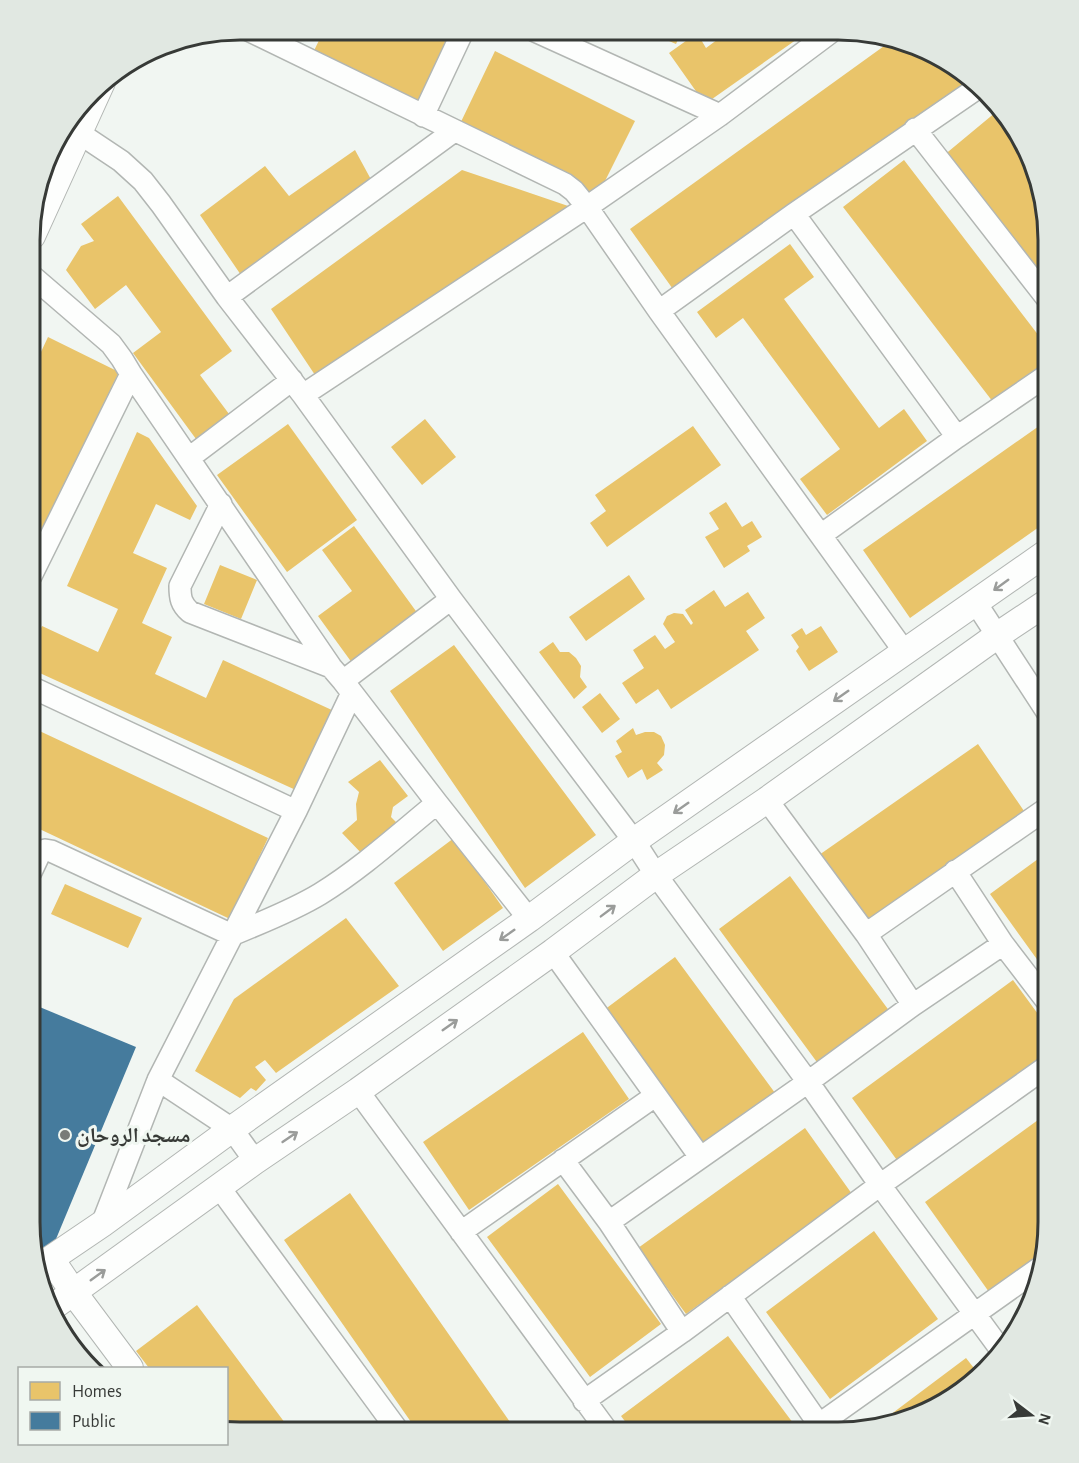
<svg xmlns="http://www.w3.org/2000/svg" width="1079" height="1463" font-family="'Alegreya Sans','Noto Naskh Arabic',sans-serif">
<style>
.homes{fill:#e9c46a}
.public{fill:#457b9d}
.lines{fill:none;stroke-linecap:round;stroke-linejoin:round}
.minor-casing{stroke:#b2b6b3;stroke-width:24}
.tertiary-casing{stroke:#b2b6b3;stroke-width:28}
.minor{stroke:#fdfefd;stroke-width:21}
.tertiary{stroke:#fdfefd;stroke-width:26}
.oneway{stroke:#9a9c9a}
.poi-dot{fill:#787c78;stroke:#f0f7f1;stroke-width:2}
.labels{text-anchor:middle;stroke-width:6;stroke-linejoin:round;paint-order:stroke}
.poi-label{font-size:21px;font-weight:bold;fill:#373a37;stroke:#f0f7f1;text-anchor:start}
.rim{fill:none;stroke:#373a37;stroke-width:3}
</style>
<rect width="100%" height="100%" fill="#f1f6f2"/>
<path class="homes" d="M324,30l114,1 13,6 -34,72 -107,-50z
M572,31h14l-2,5z
M646,31h36l-6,13z
M729,31l72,1 2,3 -98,69 -36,-51 28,-20 9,15z
M891,41l65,25 13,14 -294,212 -45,-63z
M495,51l140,70 -38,76 -139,-69z
M996,112l31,35 22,93v47l-106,-131z
M355,150l19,35 -131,93 -43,-63 65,-49 24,30z
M904,160l145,189v10l-56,43 -150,-195z
M462,170l112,38 -259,167 -44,-66z
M118,196l114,155 -32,24 29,39 -33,25 -63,-86 28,-21 -35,-47 -31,24 -29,-39 15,-24 13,-5 -13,-17z
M790,244l24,33 -30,22 95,129 25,-19 23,32 -100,74 -27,-36 40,-30 -97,-131 -27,20 -19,-26z
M48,337l71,35 -88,183 1,-184z
M425,419l31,38 -34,28 -31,-38z
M1049,419v101l-139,98 -47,-68z
M288,424l69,96 -70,52 -70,-97z
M693,426l28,39 -114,82 -17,-24 16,-12 -11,-16z
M137,432l12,6 48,68 -7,14 -34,-16 -23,49 34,15 -25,55 30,14 -17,37 51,24 17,-38 111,51 -36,80 -267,-122v-20l11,-23 56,26 20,-43 -51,-23z
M726,502l16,25 10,-6 10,16 -15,9 3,5 -26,17 -19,-31 14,-8 -10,-16z
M354,526l67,92 -66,49 -37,-51 34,-25 -30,-41z
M220,565l37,15 -16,39 -37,-15z
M629,575l16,24 -59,42 -17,-24z
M714,590l11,17 23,-15 17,26 -19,13 13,19 -88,59 -13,-20 -22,15 -14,-21 22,-15 -11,-18 22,-15 10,14 10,-7 -12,-18 4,-8 7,-3 9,1 8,11 2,-2 -8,-13z
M821,626l17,26 -29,19 -13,-20 3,-4 -8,-12 11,-7 4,7z
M553,642l7,10h9l7,6 5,8 -1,11 7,10 -13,12 -35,-47z
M454,645l142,190 -71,53 -135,-197z
M600,693l20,26 -18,14 -20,-26z
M31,727l237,111 -38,81 -199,-94z
M633,728l3,7 9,-3h9l7,4 4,9 -1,10 -7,8 6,7 -16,10 -5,-11 -14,9 -13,-22 7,-4 -6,-11z
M978,744l46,67 -160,111 -45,-67z
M380,760l28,36 -15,11 -2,10 12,12 -38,28 -23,-24 15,-13 -1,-16 3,-12 -11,-10z
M454,838l49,70 -60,43 -49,-68z
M1049,851v125l-59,-82z
M790,876l103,140 -71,53 -103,-140z
M65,884l77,34 -14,30 -77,-34z
M346,918l53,68 -123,87 -11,-13 -10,7 11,13 -10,11 -5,-3 -11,10 -45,-27 39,-72z
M675,957l103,140 -71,53 -103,-140z
M1013,980l36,49v24l-150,110 -47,-65z
M583,1032l46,67 -160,111 -46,-68z
M1049,1112v125l-6,16 -54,39 -64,-90z
M805,1128l47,66 -166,120 -48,-66z
M558,1184l103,140 -71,53 -103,-140z
M350,1193l167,239h-99l-134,-192z
M874,1231l64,88 -108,80 -64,-87z
M197,1305l94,126h-65v-63h-77l-13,-17z
M728,1336l65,87 -13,10 -147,-1 -12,-16z
M966,1358l11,14 -45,39 -54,13z"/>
<path class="public" d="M30,1003l106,44 -85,204 -16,-6 -5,-22z"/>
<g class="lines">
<defs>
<path id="minor" d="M248,30l317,154 9,7 13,16 72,104 245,340
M535,31l185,84
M423,116l40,-85
M65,126l14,7 42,28 22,20 18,23 66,93 76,98 148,204 183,242 22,34 152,207 72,103 121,165
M915,129l134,172
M794,214l163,223
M32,276l79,68 11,15 9,15 200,293 12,14 94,122 92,116
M227,297l227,-166
M659,311l135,-97 182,-125
M303,395l284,-188 133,-92 111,-83
M189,458l103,-78
M221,504l-41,82c0,12 1,18 10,26l141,55
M821,535l136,-98 92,-63
M31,576l100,-202
M976,603l73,112
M343,681l108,-82
M31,687l265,124
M767,800l99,134 47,71
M955,871l48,73 46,60
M31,872l9,-19 5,-3 6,1 181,84c30,-13 60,-24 88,-41 42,-26 79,-60 117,-91
M866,934l183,-127
M553,952l147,205
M158,1080l74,49 23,32
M358,1091l250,341
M563,1160l46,62 73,110
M219,1187l180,245
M609,1222l199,-140 105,-77 90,-61
M102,1224l56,-144 138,-269 56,-118
M461,1232l194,-136
M730,1296l95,137
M584,1401l98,-69 198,-147 169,-120
M807,1433l231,-164"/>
<path id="tertiary" d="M32,236l70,-154
M51,1259l23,34 56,75
M40,1266l62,-42 130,-95 297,-210 105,-78 415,-290
M50,1309l205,-148 103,-70 195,-139 103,-77 111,-75 231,-165 51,-34"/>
</defs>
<use href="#minor" class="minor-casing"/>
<use href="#tertiary" class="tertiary-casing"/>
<use href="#minor" class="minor"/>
<use href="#tertiary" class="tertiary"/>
</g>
<defs><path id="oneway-shaft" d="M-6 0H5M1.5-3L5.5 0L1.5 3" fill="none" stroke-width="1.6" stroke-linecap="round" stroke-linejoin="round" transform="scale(1.5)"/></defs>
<g class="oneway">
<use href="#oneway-shaft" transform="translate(1001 585) rotate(144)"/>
<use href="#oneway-shaft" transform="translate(841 696) rotate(145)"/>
<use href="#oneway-shaft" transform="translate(681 808) rotate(145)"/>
<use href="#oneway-shaft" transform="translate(608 911) rotate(-37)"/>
<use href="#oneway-shaft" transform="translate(507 935) rotate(145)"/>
<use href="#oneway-shaft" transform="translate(450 1025) rotate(-35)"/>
<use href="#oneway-shaft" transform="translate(290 1137) rotate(-34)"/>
<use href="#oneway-shaft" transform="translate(98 1275) rotate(-36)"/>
</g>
<circle class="poi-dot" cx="65" cy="1135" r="6"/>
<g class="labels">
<g class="poi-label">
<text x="77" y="1142">مسجد الروحان</text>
</g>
</g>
<path d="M0 0H1079V1463H0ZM240 40H838A200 200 0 0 1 1038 240V1222A200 200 0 0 1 838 1422H240A200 200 0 0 1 40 1222V240A200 200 0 0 1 240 40Z" fill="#e1e8e2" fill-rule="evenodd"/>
<path class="rim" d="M240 40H838A200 200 0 0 1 1038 240V1222A200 200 0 0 1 838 1422H240A200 200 0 0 1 40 1222V240A200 200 0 0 1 240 40Z"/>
<rect x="18" y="1367" width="210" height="78" fill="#f0f7f1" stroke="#a6aba7" stroke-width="1.5"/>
<rect x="30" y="1382" width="30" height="18" fill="#e9c46a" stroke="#a6aba7" stroke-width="1.5"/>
<text x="72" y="1397" font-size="18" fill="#373a37">Homes</text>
<rect x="30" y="1412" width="30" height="18" fill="#457b9d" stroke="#a6aba7" stroke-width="1.5"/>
<text x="72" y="1427" font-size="18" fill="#373a37">Public</text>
<g transform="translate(1031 1415) rotate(107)" stroke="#f0f7f1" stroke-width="4.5" paint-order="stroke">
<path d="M0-4.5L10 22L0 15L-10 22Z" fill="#373a37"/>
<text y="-9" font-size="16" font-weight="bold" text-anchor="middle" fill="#373a37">N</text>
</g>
</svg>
